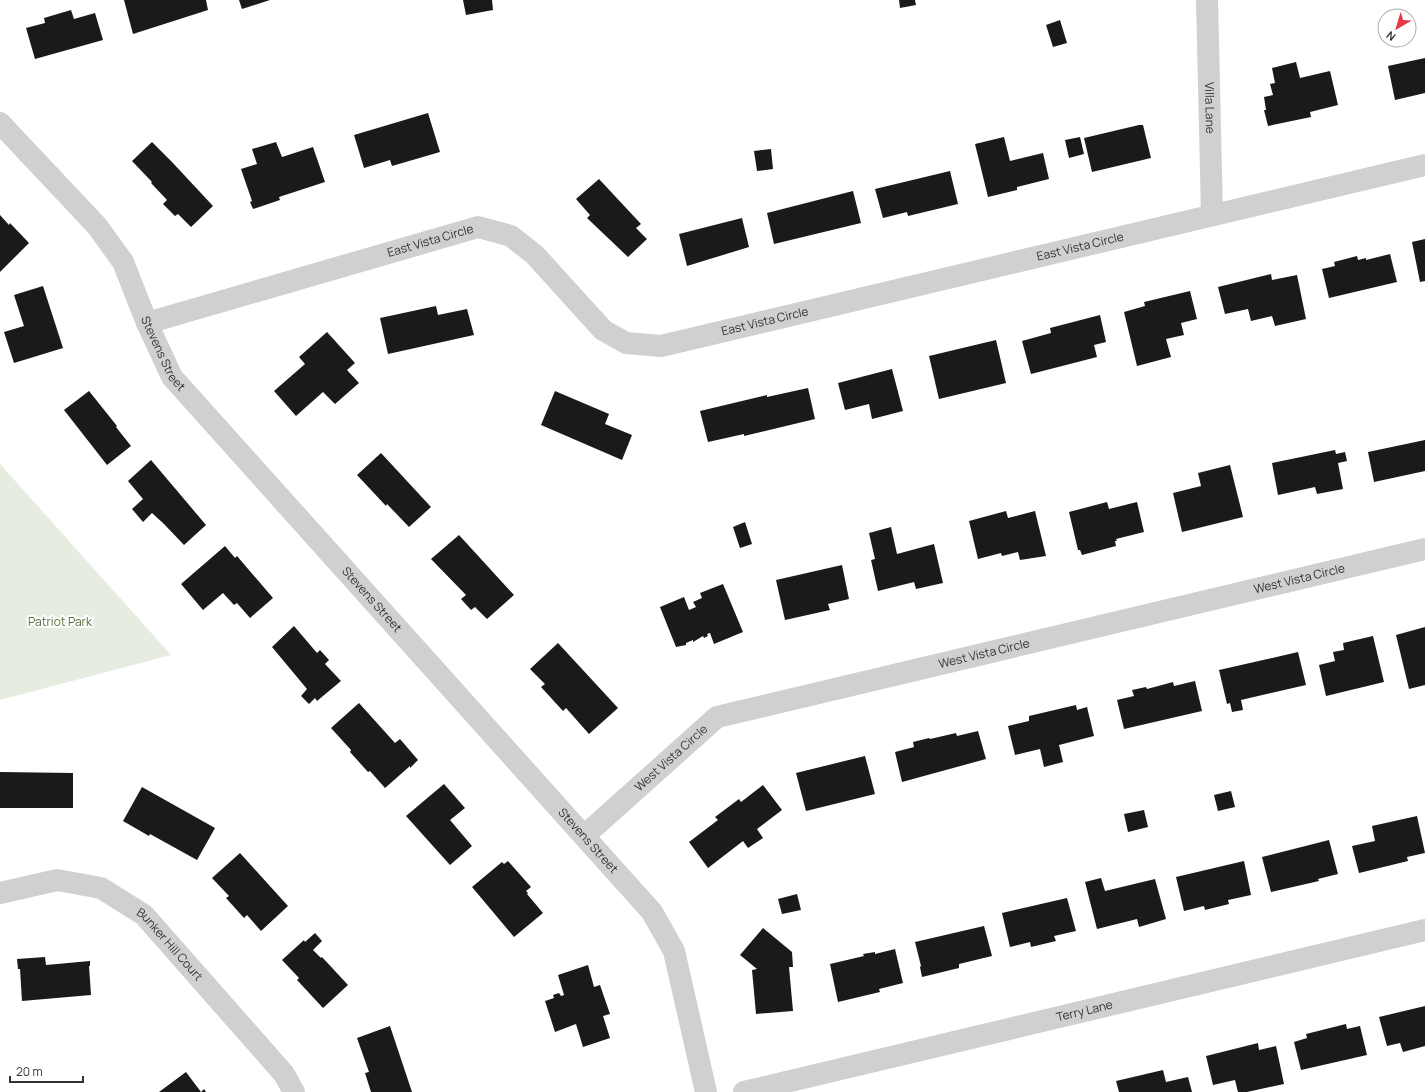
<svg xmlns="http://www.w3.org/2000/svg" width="1425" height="1092" font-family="Manrope,sans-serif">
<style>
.green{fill:#e6ecdf}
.building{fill:#1a1a1a}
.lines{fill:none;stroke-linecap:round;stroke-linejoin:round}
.minor{stroke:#d0d0d0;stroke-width:22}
.labels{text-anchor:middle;stroke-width:4;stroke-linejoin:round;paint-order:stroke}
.street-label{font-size:12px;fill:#333;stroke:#fff}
.park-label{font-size:12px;fill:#56703f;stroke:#fff}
</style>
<rect width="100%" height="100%" fill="#fff"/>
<path class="green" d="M0,464l171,191 -171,45z"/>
<path class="building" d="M124,0h82l2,10 -75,24z
M239,0h31l-28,9z
M463,0h29l1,10 -27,5z
M899,0h16l1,5 -16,3z
M71,10l3,9 21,-6 8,27 -68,19 -9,-31 19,-5 -1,-5z
M1060,20l7,23 -14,4 -7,-22z
M1425,58v35l-30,7 -7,-34z
M1296,62l4,16 30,-7 8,34 -28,7 1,5 -43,9 -4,-16h2l-2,-13 9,-2 -3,-11 5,-1 -3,-15z
M428,113l12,39 -48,14 -2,-6 -26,8 -10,-33z
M1139,125h4l8,33 -59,14 -8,-34z
M1004,137l6,24 33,-8 6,26 -32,8v3l-29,7 -13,-53z
M1080,137l4,17 -15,4 -4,-18z
M152,142l20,20 41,44 -22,21 -13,-13 -3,2 -12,-12 4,-4 -16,-17 1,-1 -20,-21z
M276,142l6,15 31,-10 12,35 -46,15 1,3 -27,9 -3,-7 2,-1 -11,-32 16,-5 -5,-15z
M771,149l2,20 -16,2 -3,-20z
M950,171l8,33 -50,12 -1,-4 -24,6 -8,-29z
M599,179l42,45 -5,4 11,11 -19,18 -41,-39 3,-3 -14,-16z
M853,191l8,32 -87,21 -7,-31z
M0,215l9,10 1,-2 19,20 -29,29z
M742,218l7,29 -62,19 -8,-32z
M1425,239v42l-5,1 -8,-40z
M1390,254l7,28 -68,16 -7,-29 13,-3 -1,-4 23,-6 1,4 8,-2v2z
M1271,274l1,6 25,-5 9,44 -31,7 -3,-10 -21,5 -3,-12 -23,5 -7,-27z
M43,286l20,62 -49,15 -10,-31 20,-6 -10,-31z
M1190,291l7,28 -16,4 3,12 -18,4 5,18 -34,9 -13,-54 21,-6 -1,-4z
M436,306l2,9 29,-6 7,26 -86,19 -8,-36z
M1100,315l6,27 -12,3 3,12 -66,17 -9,-33 29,-8 -1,-5z
M327,332l28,31 -8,7 12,13 -24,21 -12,-12 -27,24 -22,-25 31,-27 -6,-7z
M996,340l10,43 -67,16 -10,-43z
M892,369l11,42 -31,8 -3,-15 -24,6 -7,-27z
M808,388l7,31 -71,17v-2l-36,8 -8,-31 67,-16v2z
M89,391l28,35 -1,1 15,19 -24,19 -43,-55z
M555,391l54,23 -4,10 27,11 -10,25 -81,-35z
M1425,440v31l-51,11 -6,-30z
M1335,450l1,4 9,-2 2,9 -9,2 5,26 -26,5 -2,-7 -37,8 -6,-32z
M381,453l50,54 -22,20 -22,-23 -1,2 -29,-31z
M151,460l55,65 -22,20 -20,-21 -12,-11 -9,9 -11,-13 11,-10 -15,-18z
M1230,465l13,52 -61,15 -9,-39 28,-7 -3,-13z
M1107,502l2,7 28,-7 7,30 -28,7 1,2h-2l1,5 -34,9 -2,-5h-2l-9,-38z
M1006,511l2,7 27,-7 11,45 -26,4 -2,-8 -16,4 -1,-3 -23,6 -9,-38z
M745,522l7,22 -12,4 -7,-21z
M891,527l6,27 37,-10 9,39 -27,6 -2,-7 -36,9 -7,-31 4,-1 -6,-26z
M459,535l55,60 -27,24 -12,-12 -4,3 -10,-11 5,-4 -35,-36z
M225,546l10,12 2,-2 36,42 -23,20 -13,-15 -3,2 -11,-12 -20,17 -22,-26z
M842,565l7,34 -21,5 2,6 -45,10 -9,-40z
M723,584l20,48 -29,12 -4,-11 -3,1 1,2 -4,2 -1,-2 -10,6v-2l-7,3v2l-10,2 -16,-40 24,-10 5,13 7,-3 -3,-5 9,-4 -2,-5z
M294,626l23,27 3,-3 9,10 -4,4 16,17 -24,20 -2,-3 -6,6 -8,-8 6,-7 -35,-42z
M1425,627v58l-16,4 -13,-54z
M1373,636l11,46 -58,14 -7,-31 16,-4 -2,-9 11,-2 -1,-7z
M558,643l60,65 -29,26 -23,-26 -3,3 -22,-24 4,-3 -15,-15z
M1298,652l8,33 -65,15 2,10 -11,2 -2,-9 -3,1 -8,-34z
M1195,681l7,30 -78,18 -7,-29 17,-4 -2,-6 14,-3 1,2 26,-7 1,4z
M359,703l36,40 5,-4 18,21 -8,8v-2l-25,22 -15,-17 -2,1 -18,-20 1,-2 -20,-22z
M1076,705l1,5 10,-3 7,29 -35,9 4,17 -19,5 -4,-18 -25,6 -7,-29 21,-5v-5z
M978,731l8,28 -84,23 -7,-30 19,-5 -1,-5 16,-4 1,1 26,-6 1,3z
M865,756l10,38 -69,17 -10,-38z
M0,772l73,1v35h-73z
M444,784l21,24 -15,12 22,26 -22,19 -44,-49z
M763,785l19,25 -25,19 6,9 -15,10 -5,-7 -35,27 -19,-26 29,-22 -3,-3 24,-18 2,3z
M142,787l73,41 -18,32 -47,-26 -1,2 -26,-15z
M1231,791l4,16 -17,4 -4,-16z
M1144,810l4,17 -20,5 -4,-18z
M1417,816l8,37 -18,4 1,4 -49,12 -7,-27 23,-5 -3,-15z
M1329,840l9,34 -20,5 1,2 -48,11 -9,-35z
M240,853l48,53 -27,25 -14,-16 -3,3 -18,-20 3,-2 -17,-18z
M508,861l23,26 -5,4 2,2 -1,1 16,19 -29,24 -42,-50 30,-25 2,2z
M1244,861l7,34 -23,5 1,4 -24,6 -1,-4 -20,5 -8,-34z
M1101,878l4,13 50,-12 11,40 -27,8 -2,-8 -40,10 -12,-47z
M797,894l4,16 -19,4 -4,-15z
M1067,898l9,33 -22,5 2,5 -25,6 -1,-5 -20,5 -8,-34z
M984,926l8,30 -33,8v4l-37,9 -2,-10 1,-1 -6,-24z
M763,928l29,24 1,15h-4l4,44 -37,3 -4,-44 5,-1 -17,-14z
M315,933l7,8 -9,9 8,8 1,-1 26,28 -25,23 -26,-28 2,-2 -17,-18 22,-20 1,2z
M895,949l8,34 -24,6 1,3 -42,10 -8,-38 34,-8 -1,-2 12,-2v2z
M45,957l1,8 44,-4v5h-1l2,29 -69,6 -2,-32h-2l-1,-10z
M588,965l6,22 6,-2 10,29 -7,2 7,22 -27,9 -7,-23 -21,8 -10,-31 9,-3 -1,-3 6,-2 2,3 3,-1 -6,-20z
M1425,1006v40l-22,6 -3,-9 -13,3 -8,-29z
M1346,1024l1,5 13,-3 7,29 -66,15 -7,-28 13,-4 -1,-4z
M390,1026l22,66h-41l-6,-19 4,-1 -12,-34z
M1258,1043l1,7 17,-4 8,38 -37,8h-9l-3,-12 -22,5 -7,-29z
M1163,1070l3,12 22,-5 4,15h-73l-3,-11z
M186,1072l15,20 3,-3 2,3h-47z"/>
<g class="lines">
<g class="minor">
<path id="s1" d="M1207,0l5,215"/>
<path id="s2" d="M0,123l97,103 26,36 24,61 25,54 480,535 22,39 32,141"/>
<path id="s3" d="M147,323l331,-96 33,9 24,19 68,75 23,13 35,3 764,-181"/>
<path id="s4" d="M584,836l133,-119 708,-168"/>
<path id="s5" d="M0,893l57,-13 44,8 43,27 140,159 10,18"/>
<path id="s6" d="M744,1092l681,-162"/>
</g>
</g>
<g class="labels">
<g class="street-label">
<text dy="4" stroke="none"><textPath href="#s1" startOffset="108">Villa Lane</textPath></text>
<text dy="4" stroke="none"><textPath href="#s3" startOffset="295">East Vista Circle</textPath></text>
<text dy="4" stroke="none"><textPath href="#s3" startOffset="1003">East Vista Circle</textPath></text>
<text dy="4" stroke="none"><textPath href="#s3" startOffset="679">East Vista Circle</textPath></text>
<text dy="4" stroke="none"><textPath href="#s2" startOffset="286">Stevens Street</textPath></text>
<text dy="4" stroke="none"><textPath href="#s4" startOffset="777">West Vista Circle</textPath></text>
<text dy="4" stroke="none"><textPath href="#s2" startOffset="610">Stevens Street</textPath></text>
<text dy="4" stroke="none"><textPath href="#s4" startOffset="453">West Vista Circle</textPath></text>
<text dy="4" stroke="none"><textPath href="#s4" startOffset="117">West Vista Circle</textPath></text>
<text dy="4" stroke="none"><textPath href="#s2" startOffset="934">Stevens Street</textPath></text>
<text dy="4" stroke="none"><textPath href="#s5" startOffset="193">Bunker Hill Court</textPath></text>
<text dy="4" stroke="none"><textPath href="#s6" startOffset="350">Terry Lane</textPath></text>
</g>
<g class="park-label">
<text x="60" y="626">Patriot Park</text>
</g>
</g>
<g transform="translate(1397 28) rotate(218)"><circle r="19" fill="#ffffff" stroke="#adadad"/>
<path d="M0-3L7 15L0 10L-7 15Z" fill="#e63946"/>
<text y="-6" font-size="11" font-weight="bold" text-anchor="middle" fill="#333333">N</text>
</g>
<path d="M10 1076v6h73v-6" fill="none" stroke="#333333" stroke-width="2"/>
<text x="16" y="1076" font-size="12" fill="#333333" stroke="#ffffff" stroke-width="3" paint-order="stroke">20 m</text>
</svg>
